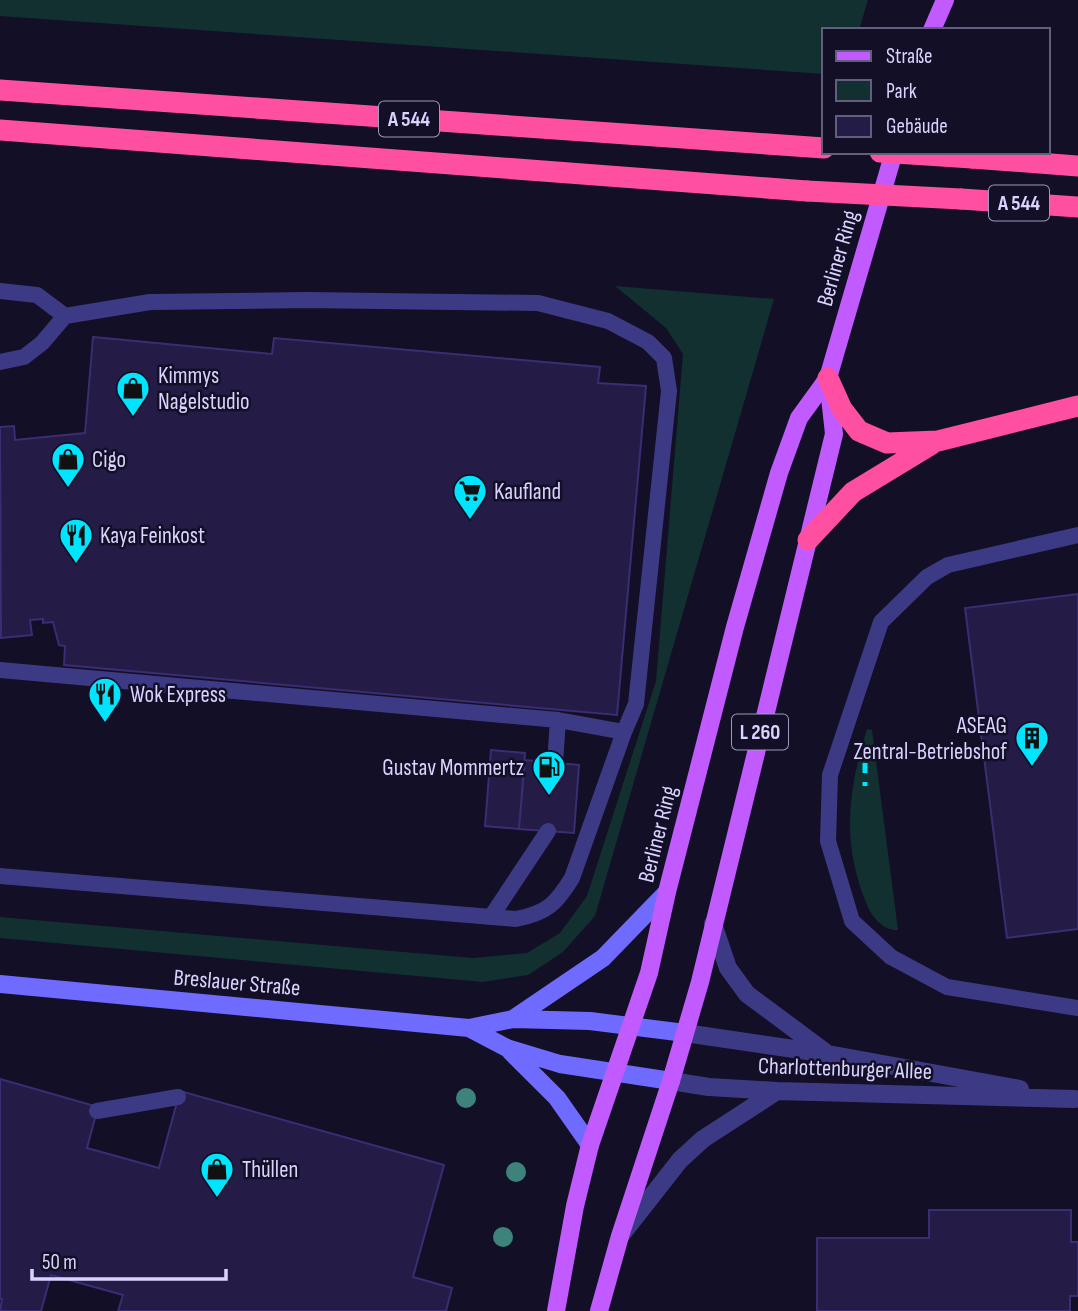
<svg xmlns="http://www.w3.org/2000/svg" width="1078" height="1311" font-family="'Sofia Sans Condensed',sans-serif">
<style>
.green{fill:#12302f}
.building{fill:#241b47;stroke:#3b2d73;stroke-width:2}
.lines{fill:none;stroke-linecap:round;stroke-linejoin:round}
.service{stroke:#3d3a85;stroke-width:16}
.tertiary{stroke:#3d3a85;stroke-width:18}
.secondary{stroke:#6f6bff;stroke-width:18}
.primary{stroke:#c25bff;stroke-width:18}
.motorway{stroke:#ff4fa3;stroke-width:21}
.rail{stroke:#00e5ff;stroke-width:5;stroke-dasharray:10 9;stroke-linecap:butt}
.motorway-bridge{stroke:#ff4fa3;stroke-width:21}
.tree{fill:#3d827b}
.labels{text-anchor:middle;stroke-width:5;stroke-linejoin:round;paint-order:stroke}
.shield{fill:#130f26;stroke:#9e99be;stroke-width:2}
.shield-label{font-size:21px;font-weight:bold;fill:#d9d4ff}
.street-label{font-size:23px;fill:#d9d4ff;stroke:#130f26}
.poi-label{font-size:23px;fill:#d9d4ff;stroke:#130f26;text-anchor:start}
</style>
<rect width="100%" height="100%" fill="#130f26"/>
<path class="green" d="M0,0h868l-9,30h-35v44l-824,-58z
M615,286l159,13 -179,617 -32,36 -35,23 -45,7 -483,-44v-21l473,41 54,-5 33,-20 27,-37 69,-215 27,-327 -17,-26z
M867,729l5,1 26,200c-15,1 -26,-13 -31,-25 -26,-62 -19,-114 0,-176z"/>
<path class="building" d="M93,337l179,17 2,-16 326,29 -2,16 48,3 -29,329 -553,-50 1,-19 -6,-1 -6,-23 -10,1v-4l-13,1 2,15 -31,3 -1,-211 14,-1 1,14 70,-7z
M1078,594v335l-71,9 -42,-330z
M491,750l34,3 -6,76 -34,-3z
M525,760l54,5 -5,68 -55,-4z
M0,1079l98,28 -11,41 72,20 21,-77 264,74 -31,112 39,11 -6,23h-328l5,-16 -72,-20 -10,36h-41l2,-12h-2z
M929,1210h142v32h7v54h-8v15h-253v-73h112z"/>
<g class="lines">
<path class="service" d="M0,291l37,4 28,21 -23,27 -18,14 -24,5
M1078,535l-130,30 -21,12 -46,45 -51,153 -2,66 24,80 39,36 56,30 131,21
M0,670l558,50 66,12
M555,763l3,-43
M0,876l516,43c31,-6 40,-15 56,-41l52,-146 12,-28 33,-313 -5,-33 -16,-16 -40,-21 -70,-18 -232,-3 -156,2 -85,14
M491,917l57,-86
M97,1111l81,-14"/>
<path class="tertiary" d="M713,924l15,44 19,26 78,58
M685,1033l143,21 192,35
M671,1081l38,6 68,4 298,8
M622,1234l58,-74 23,-21 74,-48"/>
<path class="secondary" d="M0,984l469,44 44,-9 77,2 95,12
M513,1019l90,-61 64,-66
M469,1028l38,20 53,16 111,17
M510,1051l47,47 33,47"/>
<path class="primary" d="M932,30l13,-30
M556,1311l19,-105 15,-61 59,-172 18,-81 68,-265 44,-154 20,-55 29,-40 66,-226
M599,1311l21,-75 51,-155 29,-99 134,-548 -5,-46"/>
<path class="motorway" d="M0,90l824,58
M0,130l807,61
M972,158l106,8
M961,199l117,8
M828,378l14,31 17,22 28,12 51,-2 140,-35
M808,540l45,-48 79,-48"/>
<path class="rail" d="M865,763v23"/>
<path class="motorway-bridge" d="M880,152l92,6
M807,191l154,8"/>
</g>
<g class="tree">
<circle cx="466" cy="1098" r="10"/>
<circle cx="516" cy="1172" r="10"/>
<circle cx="503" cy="1237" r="10"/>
</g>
<defs>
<symbol id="shop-pin" viewBox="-11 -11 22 30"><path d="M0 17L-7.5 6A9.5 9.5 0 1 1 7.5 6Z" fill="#00e5ff" stroke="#130f26"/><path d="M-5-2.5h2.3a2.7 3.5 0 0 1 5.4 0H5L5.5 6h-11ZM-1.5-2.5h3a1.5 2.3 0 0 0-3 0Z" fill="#111"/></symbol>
<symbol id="supermarket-pin" viewBox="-11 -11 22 30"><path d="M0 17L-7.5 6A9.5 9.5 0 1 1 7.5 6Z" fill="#00e5ff" stroke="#130f26"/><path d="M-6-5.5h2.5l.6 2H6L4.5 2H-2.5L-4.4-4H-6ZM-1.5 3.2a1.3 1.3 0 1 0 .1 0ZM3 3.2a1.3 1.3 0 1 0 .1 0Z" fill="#111"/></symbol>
<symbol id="restaurant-pin" viewBox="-11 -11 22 30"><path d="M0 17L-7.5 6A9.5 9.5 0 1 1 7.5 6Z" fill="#00e5ff" stroke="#130f26"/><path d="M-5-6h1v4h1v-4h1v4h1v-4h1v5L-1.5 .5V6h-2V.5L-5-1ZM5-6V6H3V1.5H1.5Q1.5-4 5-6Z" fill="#111"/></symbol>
<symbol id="building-pin" viewBox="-11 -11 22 30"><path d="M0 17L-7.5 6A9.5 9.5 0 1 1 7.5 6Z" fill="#00e5ff" stroke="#130f26"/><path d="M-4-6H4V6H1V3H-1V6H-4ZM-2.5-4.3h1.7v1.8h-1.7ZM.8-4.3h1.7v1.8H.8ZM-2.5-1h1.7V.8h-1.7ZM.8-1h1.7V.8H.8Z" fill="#111"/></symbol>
<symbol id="fuel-pin" viewBox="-11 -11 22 30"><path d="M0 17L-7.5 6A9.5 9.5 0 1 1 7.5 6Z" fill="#00e5ff" stroke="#130f26"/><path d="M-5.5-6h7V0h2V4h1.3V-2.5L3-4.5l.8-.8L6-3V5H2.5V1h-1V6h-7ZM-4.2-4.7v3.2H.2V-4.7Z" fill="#111"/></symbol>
</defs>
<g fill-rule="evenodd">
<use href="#shop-pin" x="114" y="369" width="38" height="52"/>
<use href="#shop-pin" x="49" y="440" width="38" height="52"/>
<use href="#supermarket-pin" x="451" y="472" width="38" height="52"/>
<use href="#restaurant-pin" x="57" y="516" width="38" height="52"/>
<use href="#restaurant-pin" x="86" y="675" width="38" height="52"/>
<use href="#building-pin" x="1013" y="719" width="38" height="52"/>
<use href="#fuel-pin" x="530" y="748" width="38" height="52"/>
<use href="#shop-pin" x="198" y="1150" width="38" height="52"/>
</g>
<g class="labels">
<g class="shield">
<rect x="379" y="101.5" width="60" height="35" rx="5"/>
<rect x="989" y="185.5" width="60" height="35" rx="5"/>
<rect x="732" y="714.5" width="56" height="35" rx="5"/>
</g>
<g class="shield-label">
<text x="409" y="126">A 544</text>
<text x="1019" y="210">A 544</text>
<text x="760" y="739">L 260</text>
</g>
<g class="street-label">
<text transform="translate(837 258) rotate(-74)" y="8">Berliner Ring</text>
<text transform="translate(657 834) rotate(-76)" y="8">Berliner Ring</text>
<text transform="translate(237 982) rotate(5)" y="8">Breslauer Straße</text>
<text transform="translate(845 1068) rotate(2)" y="8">Charlottenburger Allee</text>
</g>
<g class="poi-label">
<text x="158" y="383">Kimmys<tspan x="158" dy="26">Nagelstudio</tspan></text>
<text x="92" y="467">Cigo</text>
<text x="494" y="499">Kaufland</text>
<text x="100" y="543">Kaya Feinkost</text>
<text x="130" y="702">Wok Express</text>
<text x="1007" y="733" text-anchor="end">ASEAG<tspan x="1007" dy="26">Zentral-Betriebshof</tspan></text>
<text x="524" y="775" text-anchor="end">Gustav Mommertz</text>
<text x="242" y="1177">Thüllen</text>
</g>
</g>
<rect x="822" y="28" width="228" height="126" fill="#130f26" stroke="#625e7d" stroke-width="2"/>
<rect x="836" y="51" width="35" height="10" fill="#c25bff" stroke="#625e7d" stroke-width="2"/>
<text x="886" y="63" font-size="21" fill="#d9d4ff">Straße</text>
<rect x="836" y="80" width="35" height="21" fill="#12302f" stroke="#625e7d" stroke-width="2"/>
<text x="886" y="98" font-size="21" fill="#d9d4ff">Park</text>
<rect x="836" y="116" width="35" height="21" fill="#241b47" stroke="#625e7d" stroke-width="2"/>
<text x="886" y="133" font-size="21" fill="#d9d4ff">Gebäude</text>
<path d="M32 1269v10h194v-10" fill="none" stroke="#d9d4ff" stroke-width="3.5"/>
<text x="42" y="1269" font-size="21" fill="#d9d4ff" stroke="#130f26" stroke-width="5" paint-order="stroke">50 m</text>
</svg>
